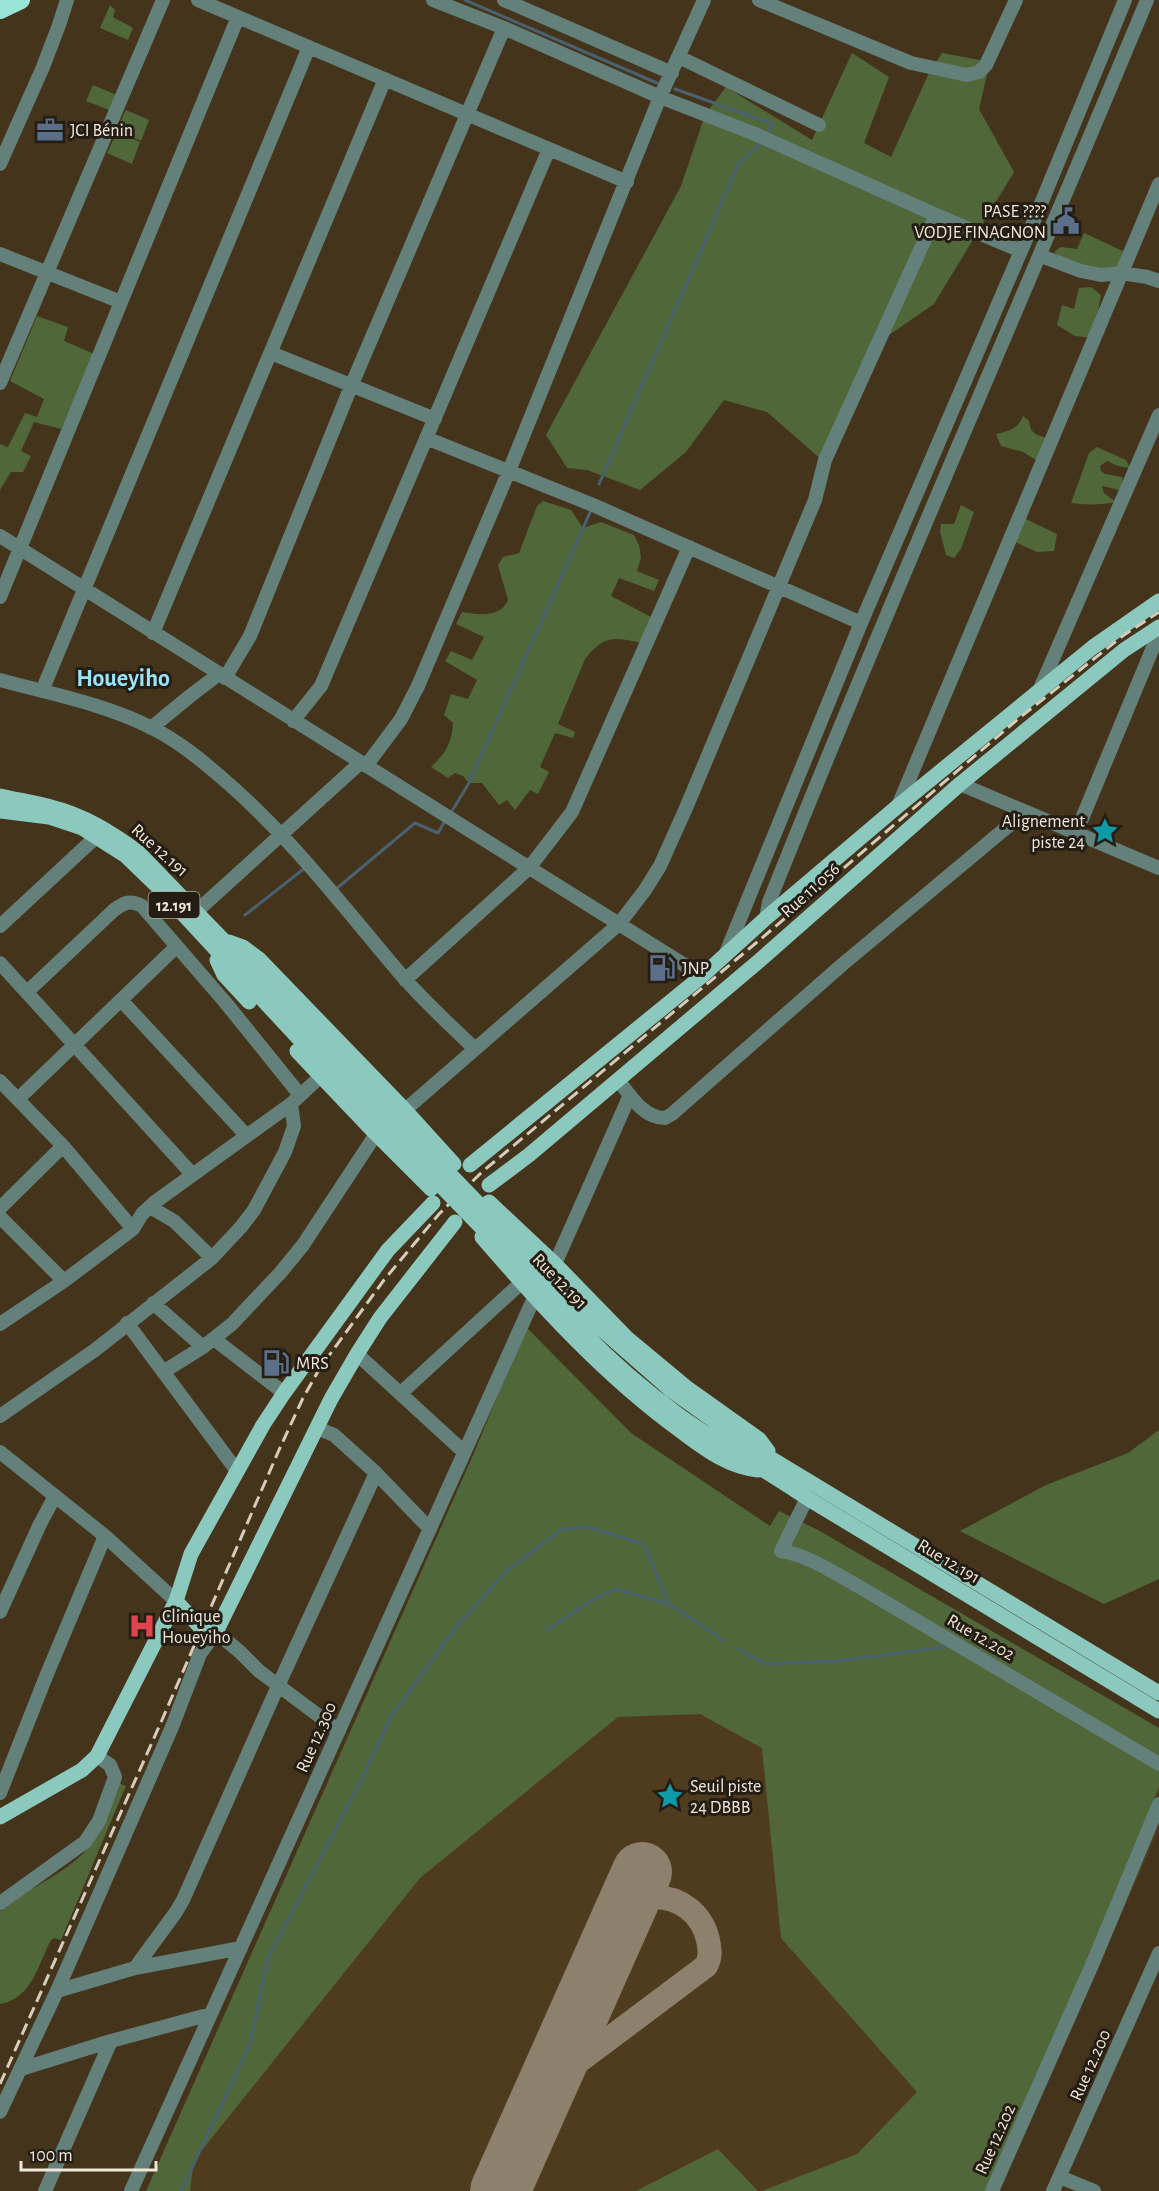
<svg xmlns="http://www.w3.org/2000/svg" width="1159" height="2191" font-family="'Alegreya Sans',sans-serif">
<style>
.built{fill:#4f3c1e}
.green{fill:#506739}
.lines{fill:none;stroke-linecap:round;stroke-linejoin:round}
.stream{stroke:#4a626f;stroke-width:3}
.taxiway{stroke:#8d806c;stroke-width:24}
.runway{stroke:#8d806c;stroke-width:60}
.minor{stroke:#63807a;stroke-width:14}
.major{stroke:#8bc8bd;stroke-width:15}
.highway{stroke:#9ae4d7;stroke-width:18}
.rail{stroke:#d6ccbc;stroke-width:3;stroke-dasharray:12 6;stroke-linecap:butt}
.major-bridge{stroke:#8bc8bd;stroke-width:15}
.labels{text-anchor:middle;stroke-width:6;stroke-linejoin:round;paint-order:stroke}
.shield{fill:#241d13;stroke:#b4aa9e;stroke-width:1.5}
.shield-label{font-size:16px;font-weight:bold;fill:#f1e7d9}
.poi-label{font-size:18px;fill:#f1e7d9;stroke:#241d13;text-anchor:start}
.street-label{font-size:18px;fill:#f1e7d9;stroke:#241d13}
.district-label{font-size:24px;font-weight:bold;fill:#9ae4fb;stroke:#241d13}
</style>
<rect width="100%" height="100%" fill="#44341c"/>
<path class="built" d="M526,1327l105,106 139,93 9,-15 39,19 341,219v81l-160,361h-853l328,-738z"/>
<path class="green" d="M110,5l5,5 -2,7 20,11 -5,12 -28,-12z
M852,53l37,24 -25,66 27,14 38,-84 13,-20 48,9 -11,47 35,63 -80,132 -61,42 -50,115 -56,-49 -43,-12 -38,52 -46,38 -53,-20 -20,-2 -21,-33 135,-249 24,-71 21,-28 86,53z
M93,85l24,10 -3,17 -28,-11z
M126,110l23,10 -8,21 -25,-11z
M117,132l23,10 -8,22 -25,-11z
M1084,233l41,19 -8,21 -49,-10 -14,-11 7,-5 16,2z
M1091,287l10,8 -8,43 -18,-2 -18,-11 5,-20 12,4 5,-21z
M37,316l31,11 -4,14 30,13 -33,75 -27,-7 -13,29 10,5 -8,16h-12l-11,18v-46l8,3 17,-34 12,4 7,-18 -34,-18z
M1023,416l6,5 2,9 6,5 14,4 -12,23 -16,-10 -22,-6 -5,-12c13,-3 22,-5 27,-18z
M1097,447l29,13 4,8 -12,-2 -11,-5 -7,5 1,5 4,3 17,3 1,6 -4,7 -17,-4 2,7 12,9c-14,3 -30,3 -45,1l18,-50z
M543,501l28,9 12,18 18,-6 33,13 5,10 2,13 -4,13 22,9 -5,11 -35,-13 -8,18 42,22 -12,25c-27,-6 -37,-8 -56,16l-27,65 17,8 -2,6 -18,-5 -15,34 9,5 -11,22 -8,-4 -15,20 -8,-10 -8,5 -17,-22h-13l-6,-7 -8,-3 -7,5 -17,-11c14,-13 21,-24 22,-44l-9,-8 7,-21 17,5 9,-19 -32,-19 6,-10 21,9 12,-23 -28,-13 6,-12c18,3 38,6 46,-12l-10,-35 5,-8 16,-4 18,-47z
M961,505l13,7 -13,37 -7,9 -8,-3 -6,-24 1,-7h13z
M1026,519l31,15 -3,17 -17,1 -24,-11z
M526,1327l105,106 139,93 9,-15 39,19 341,198v59l-73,177 -100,227h-224l95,-37 60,-62 -136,-154 -19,-190 -62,-34 -82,3 -198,161 -226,282 -4,31h-44l328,-738z
M1159,1430v149l-55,25 -144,-73 86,-46 82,-32z
M117,1782l9,4 -65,154 -7,-2 -3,2c-13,24 -19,59 -51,64v-93l6,-4 -1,-3c22,-13 71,-37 84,-58 13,-19 21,-42 28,-64z
M718,2149l40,42h-122z"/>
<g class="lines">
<path class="stream" d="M465,0l192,83
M675,89l98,35 -6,10
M599,484l140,-321 24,-21
M452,811l17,-28 123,-275
M334,888l2,1 79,-66 23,10 8,-14
M245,915l60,-47
M547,1630l45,-30 23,-11 54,15
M739,1649l25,15 73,-3 114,-15
M181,2191l69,-147 18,-86 93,-177 29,-63 70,-96 47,-51 55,-42 25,-2 57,17 25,60 56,37"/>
<path class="taxiway" d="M543,2094l19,-20 144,-108c5,-9 4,-16 2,-26 -13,-57 -92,-56 -112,-5 -6,16 0,31 -2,46"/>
<path class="runway" d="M500,2191l142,-319"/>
<path class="minor" d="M198,0l429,182
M433,0l71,28 156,69 95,37 181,81
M504,0l168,73
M759,0l152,63 56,12 12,-3 7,-7 30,-65
M679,57l140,68
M0,164l43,-97 16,-42 8,-25
M0,254l121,48
M1041,256l40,15 20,4 20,-2 26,4 12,4
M271,353l164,66
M0,383l163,-383
M426,438l167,67 268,118
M0,536l702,440
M0,597l238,-580
M153,633l232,-554
M225,678l25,-42 102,-252 152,-356
M0,680c51,14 105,24 152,48 26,13 48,31 70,50 69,59 123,131 181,199 22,25 47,48 71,71
M42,691l267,-644
M1039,691l120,-276
M293,721l28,-35 228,-537
M151,728l39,-32 29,-22
M366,766l35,-47 17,-33 91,-215 151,-374 44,-97
M960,784l199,84
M898,806l261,-622
M1076,833l83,-200
M197,911l163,-148
M766,918l3,-16c121,-303 253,-601 378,-902
M0,926l97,-90
M726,953l135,-330 172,-400 92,-223
M0,963l192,211
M405,980l124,-112 43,-56 117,-265
M27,992l87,-82c11,-8 16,-10 28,-4l83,96 75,93
M121,1000l125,135
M618,1080c12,15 25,38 47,38l7,-4 171,-150 182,-152
M0,1081l63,65 70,83
M18,1099l158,-152
M405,1110l214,-186 26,-34 15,-24 26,-58 129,-308 10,-40 111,-245 85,36
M150,1207l24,14 38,37
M0,1208l63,-62
M0,1217l64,64
M555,1264l75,-169
M153,1303l50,44
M127,1323l110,148
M0,1324l64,-43 69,-52 9,-15 13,-12 136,-98 30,-28
M214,1339l70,54
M357,1354l107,98
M163,1372l40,-25 29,-23 49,-52 22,-27 73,-111
M401,1393l120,-110
M0,1416l95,-66 117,-92 29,-31 13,-17 31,-58 9,-26 -3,-22
M317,1428l17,7 42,38 54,56
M0,1452l105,84 71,65
M807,1498l-26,53c27,4 53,22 77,35l301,178
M0,1612l40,-88 15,-28
M0,1793l47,-119 58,-138
M0,1903l85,-61 14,-21 16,-44 -5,-12 -13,-9
M135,1968l41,-56 7,-12 95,-214 98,-213
M57,1991l78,-23 106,-20
M21,2069l90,-28 100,-27
M0,2112l57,-121 115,-264 28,-73 16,-22 24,20 19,19 80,60
M1060,2177l34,14
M45,2191l66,-150
M131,2191l403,-893
M992,2191l100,-226 67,-161
M1053,2191l106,-238"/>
<path class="major" d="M0,796c17,4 34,6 51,11 33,8 61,26 87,45l187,193
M0,811l49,6 33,11 44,28 29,28 159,171
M229,942l14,5 16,12 146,151 49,54
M217,960l7,15 25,27
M297,1051l79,83 55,55
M470,1165l232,-189 64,-58 132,-112 195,-159 66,-46
M489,1185l40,-30 230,-194 201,-177 164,-134 35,-23
M489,1202l66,62 72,74 59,49 73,52 9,12
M482,1237c61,71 124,140 200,195 23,17 46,35 76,38
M590,1319l82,72 70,50 417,252
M580,1329c31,32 64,61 100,87 41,29 85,54 127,82l352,213
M176,1601l25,27 15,4 115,-233 26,-45 23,-36 75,-96
M0,1817l82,-47 15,-14 79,-155 15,-47 72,-129 21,-32 104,-143 45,-47"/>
<path class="highway" d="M0,10l21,-10"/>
<path class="rail" d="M0,2084l162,-364 117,-270 24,-52 17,-30 64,-88 55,-66 43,-42 274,-229 262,-224 106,-84 35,-23"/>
<path class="major-bridge" d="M325,1045l265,274
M314,1055l266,274"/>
</g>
<defs>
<symbol id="office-bare" viewBox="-9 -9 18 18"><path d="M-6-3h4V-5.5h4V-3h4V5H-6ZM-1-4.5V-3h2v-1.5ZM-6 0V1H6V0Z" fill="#5c6f8a" stroke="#241d13" stroke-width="2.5" paint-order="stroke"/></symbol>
<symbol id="civic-bare" viewBox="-9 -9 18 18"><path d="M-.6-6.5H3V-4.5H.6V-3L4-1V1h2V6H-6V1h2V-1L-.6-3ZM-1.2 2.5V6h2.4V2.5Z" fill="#5c6f8a" stroke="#241d13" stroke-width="2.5" paint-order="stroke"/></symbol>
<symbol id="sight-bare" viewBox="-9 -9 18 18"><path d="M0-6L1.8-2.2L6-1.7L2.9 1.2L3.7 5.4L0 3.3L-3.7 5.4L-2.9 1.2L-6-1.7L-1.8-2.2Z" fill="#0f9aa8" stroke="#241d13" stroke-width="2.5" paint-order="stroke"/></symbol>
<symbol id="fuel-bare" viewBox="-9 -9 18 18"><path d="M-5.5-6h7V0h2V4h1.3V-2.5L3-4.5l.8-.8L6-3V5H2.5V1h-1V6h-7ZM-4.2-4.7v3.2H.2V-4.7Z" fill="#5c6f8a" stroke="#241d13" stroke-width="2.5" paint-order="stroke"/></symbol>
<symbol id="hospital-bare" viewBox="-9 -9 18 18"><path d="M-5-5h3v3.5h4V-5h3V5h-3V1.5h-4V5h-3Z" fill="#e0444e" stroke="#241d13" stroke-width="2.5" paint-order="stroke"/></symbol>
</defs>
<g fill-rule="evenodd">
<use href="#office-bare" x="31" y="111" width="38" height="38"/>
<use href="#civic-bare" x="1047" y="202" width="38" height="38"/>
<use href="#sight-bare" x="1086" y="812" width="38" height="38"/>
<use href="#fuel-bare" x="643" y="949" width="38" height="38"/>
<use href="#fuel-bare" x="257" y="1344" width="38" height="38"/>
<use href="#hospital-bare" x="123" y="1607" width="38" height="38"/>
<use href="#sight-bare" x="651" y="1777" width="38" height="38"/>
</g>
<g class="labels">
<rect class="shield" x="148.5" y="892" width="51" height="26" rx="4.5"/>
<g class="shield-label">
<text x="174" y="911">12.191</text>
</g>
<g class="poi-label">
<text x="70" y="136">JCI Bénin</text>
<text x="1046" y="217" text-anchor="end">PASE ????<tspan x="1046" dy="21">VODJE FINAGNON</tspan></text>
<text x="1085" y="827" text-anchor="end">Alignement<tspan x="1085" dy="21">piste 24</tspan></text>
<text x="682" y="974">JNP</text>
<text x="296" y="1369">MRS</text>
<text x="162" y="1622">Clinique<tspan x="162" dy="21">Houeyiho</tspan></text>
<text x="690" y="1792">Seuil piste<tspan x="690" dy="21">24 DBBB</tspan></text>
</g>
<g class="street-label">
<text transform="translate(160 850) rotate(42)" y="6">Rue 12.191</text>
<text transform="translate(810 890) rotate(-42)" y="6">Rue 11.056</text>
<text transform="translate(560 1281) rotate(46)" y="6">Rue 12.191</text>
<text transform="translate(949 1561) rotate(31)" y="6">Rue 12.191</text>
<text transform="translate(981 1637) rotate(30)" y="6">Rue 12.202</text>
<text transform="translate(316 1737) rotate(-66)" y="6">Rue 12.300</text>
<text transform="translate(1090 2065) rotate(-66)" y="6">Rue 12.200</text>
<text transform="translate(995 2139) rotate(-66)" y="6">Rue 12.202</text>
</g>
<g class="district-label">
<text x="123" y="686">Houeyiho</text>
</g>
</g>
<path d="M21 2161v9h135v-9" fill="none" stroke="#f1e7d9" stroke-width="3"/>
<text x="30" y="2161" font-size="18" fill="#f1e7d9" stroke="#241d13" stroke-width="4.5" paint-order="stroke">100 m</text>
</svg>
